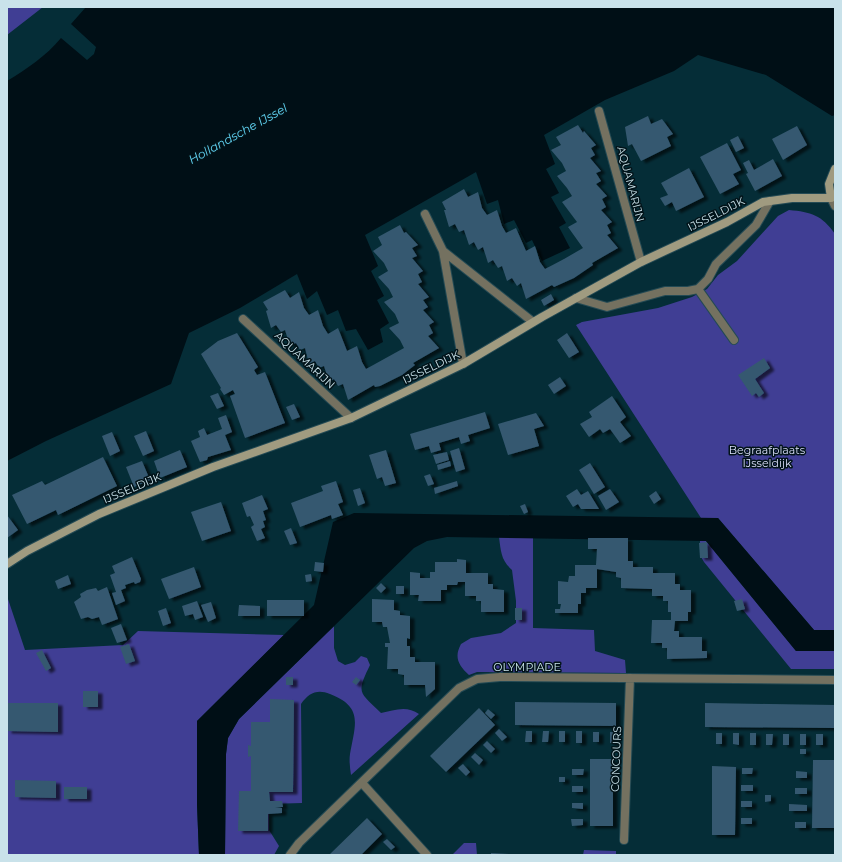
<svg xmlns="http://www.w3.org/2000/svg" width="842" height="862" font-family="Montserrat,sans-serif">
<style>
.green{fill:#403e94}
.water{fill:#000f16}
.building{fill:#355870;filter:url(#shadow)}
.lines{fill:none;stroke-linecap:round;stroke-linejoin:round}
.lane-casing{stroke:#244a54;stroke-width:10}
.street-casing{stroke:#244a54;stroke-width:10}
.secondary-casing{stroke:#244a54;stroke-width:10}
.lane{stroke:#747160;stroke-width:8}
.street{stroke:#747160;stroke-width:8}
.secondary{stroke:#a09b80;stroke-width:8}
.labels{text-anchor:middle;stroke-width:3;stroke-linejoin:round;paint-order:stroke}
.street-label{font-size:11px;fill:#c9e2ea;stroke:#021319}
.park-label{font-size:11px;fill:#dadefa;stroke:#021319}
.water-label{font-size:12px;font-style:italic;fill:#62d5f5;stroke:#021319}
</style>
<defs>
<filter id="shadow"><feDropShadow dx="4.5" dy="2.5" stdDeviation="1" flood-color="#0009"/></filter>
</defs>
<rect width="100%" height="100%" fill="#052d37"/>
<path class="green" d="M7,7h36l-36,28z
M789,210c22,2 33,5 46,24v396h-21l-96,-112h-17l-125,-193 6,-3 76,-14 34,-11 15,-8 11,-14 19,-14 41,-45z
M499,537l34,1v90l61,2 1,21 30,9 1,13 -149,-1 -8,3c-11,-10 -15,-18 -8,-31l10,-6 30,-5 15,-10v-22l-4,-31c-11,-10 -11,-18 -13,-33z
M700,541h6l90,110h39v18h-44l-87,-107 -4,-7z
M7,596l18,54 98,-5 15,-14 146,4 -87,86v83l2,51h-192z
M334,626v22l4,13 7,4 10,-3 6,-6 6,2 3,7c-14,29 -11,26 11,48 13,-3 26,-8 38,1l-68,61c-1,-7 -2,-14 -1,-21 5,-29 14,-47 -20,-60 -13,-5 -21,-1 -29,10l1,99 -33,1v26l10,16 -5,9h-49l1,-101 2,-16 11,-19z
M464,843h12l1,12h-25z
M584,850l32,1v4h-33z"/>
<path class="water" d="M86,7h749v108l-3,1 -66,-41 -68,-20 -24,16 -69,29 -61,35 11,29 -9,5 13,24 -8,4 15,26 -7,4 11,21 -28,13 -10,-21 -6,3 -12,-23 -10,4 -6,-24 -11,4 -11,-32 -111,63 13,31 -7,5 13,25 -7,4 12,23 -9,6 3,13 -15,8 -12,-21 -10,2 -8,-21 -11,5 -10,-24 -10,8 -10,-25 -57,34 -51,25 -18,51 -125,57 -39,20v-380c20,-12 39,-25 54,-43l26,22 7,-6 2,-7 -25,-23z
M354,513l364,5 96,112h21v21h-39l-90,-110 -259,-4 -20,4 -13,7 -175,171 -11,19 -2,16 -1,101h-26l-2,-51v-83l117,-116 19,-83z"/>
<path class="building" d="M648,116l3,8 11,-5 11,15 -6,3 4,9 -30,15 -9,-17 -4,2 -3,-19z
M578,125l5,8 1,-2 12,14 -5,3 4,7 -5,3 11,13 -5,2 5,8 -5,3 11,12 -5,3 4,8 -5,3 11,12 -5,3 4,8 -4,2 11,13 -26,15 1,2 -19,13 -20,9 -2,-2 -26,14 -5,-16 -4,3 -5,-8 -5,3 -5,-15 -4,2 -5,-8 -5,3 -5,-16 -5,3 -4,-8 -5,3 -5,-15 -5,2 -4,-8 -6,3 -5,-17h2l-4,-8 22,-13 4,8 10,-5 4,16 5,7 10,-5 5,16 4,7 10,-5 10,23 9,-5 5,16 5,7 19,-10 19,-11 -15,-21 9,-5 -15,-20 10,-6 -5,-8 -10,-12 9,-5 -4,-8 -11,-13 10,-5 -5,-8z
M797,126l10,19 -24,15 -11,-21z
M738,136l6,12 -8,4 -6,-12z
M727,143l14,27 -8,4 6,10 -19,10 -20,-37z
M773,159l9,17 -27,15 -9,-17 2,-1 -5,-10 6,-3 5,10z
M689,168l15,29 -28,14 -4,-9 -7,4 -5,-8 8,-3 -7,-12z
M400,225l4,8 2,-1 12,13 -6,3 5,8 -5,2 11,13 -5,3 4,8 -4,2 11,13 -6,3 5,7 -5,3 11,12 -5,3 4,8 -5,3 11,12 -26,15 2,2 -13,10 -22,11 -5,1 -1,-2 -26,15 -5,-16 -5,2 -4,-7 -5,3 -5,-16 -5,2 -4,-7 -6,3 -4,-16 -5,2 -4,-7 -6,3 -5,-16 -4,2 -5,-7 -5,3 -5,-17 2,-1 -5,-8 22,-12 5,8 9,-6 5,16 5,7 9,-5 5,16 5,8 10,-6 9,23 10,-5 5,16 4,7 38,-21 -4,-8 -11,-12 10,-5 -4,-9 -11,-12 9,-5 -4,-8 -11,-12 10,-6 -4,-8 -11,-12 9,-6 -4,-8z
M551,294l3,6 -10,6 -3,-6z
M237,333l21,34 -4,3 3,5 8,-3 20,51 -40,15 -15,-42 5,-2 -2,-4 -9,5 -4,-6 1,-1 -20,-34 17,-13z
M567,333l12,19 -10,6 -12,-18z
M764,358l6,10 -15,11 9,14 -5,4 -3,-4 -4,3 -14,-21z
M560,377l6,9 -12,8 -6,-9z
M218,393l6,13 -7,3 -7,-13z
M612,396l14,21 -6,5 11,14 -11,7 -10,-14 -7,4 -3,-4 -11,8 -9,-13 12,-7 -3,-5z
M294,404l6,13 -8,3 -6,-13z
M485,412l5,16 -22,7 2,6 -9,3 -2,-7 -20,6 2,7 -10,3 -2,-7 -14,4 -5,-16z
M536,413l8,13 -10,3 5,17 -31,9 -10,-31z
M226,415l6,17 -7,3 6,15 -23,7 -1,3 -7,2 -9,-21 9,-4 -2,-6 6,-3 3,7 15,-6 -4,-11z
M146,431l8,20 -11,5 -9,-20z
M112,432l8,19 -10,5 -8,-20z
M459,448l6,21 -9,3 -6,-21z
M180,450l7,17 -27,11 -6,-17z
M386,450l10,33 -11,3 -3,-9 -5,2 -8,-24z
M447,452l2,8 -13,4 -3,-9z
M103,457l14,29 -59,29 -2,-5 -29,14 -15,-29 30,-14 3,4z
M142,461l8,19 -16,7 -8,-20z
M450,461l1,5 -13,4 -1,-5z
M590,463l15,24 -11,7 -15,-24z
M430,474l4,10 -6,2 -4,-10z
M336,481l7,21 -5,2 5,11 -11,4 -1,-4 -31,12 -9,-24 32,-12 -2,-5z
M457,481l1,5 -23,8 -1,-6z
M360,488l5,15 -7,3 -5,-16z
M577,489l4,6 7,-4 11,18h-18l-3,-5 -5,3 -7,-11z
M610,489l9,13 -13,8 -8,-14z
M656,491l5,8 -7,5 -5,-8z
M262,495l6,14 -5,2 3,9 -3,1 2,6 -4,2 4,9 -8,3 -6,-14 3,-2 -4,-9 -3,1 -5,-14z
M221,502l10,29 -29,10 -11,-29z
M525,504l3,8 -4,2 -4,-8z
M7,515l11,15 -11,8z
M291,528l6,15 -7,2 -6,-14z
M588,538h40v23h5v6h20v6h22v11h5v6h11v22h-3v9h-13l-1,10h5v6h23v14h5v7l-40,1v-11h-5v-5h-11l1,-23h19v-8h-3v-11h-5v-5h-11v-7l-31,-1v-10l-5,-1v-5l-19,-3v19h-11v5h-5v11h-3v9h-23v-4h5l1,-5h-3v-23l10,1 1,-6h6v-11h21l1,-16h-9z
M707,542l1,16h-8l-1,-15z
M132,557l9,22 -1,3 -5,2 -1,-2 -9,3 1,3 -5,2 4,11 -9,4 -4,-12 4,-1 -6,-17 5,-2 -3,-7z
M457,559l9,1v13h22v11h5v5l11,1v22h-23v-11h-5v-5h-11v-14h-7l-1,3h-10v5h-6v11h-23l1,-6h-9v-23l10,1v5h10v-6h5v-10h22z
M315,562l9,1 -1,9 -9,-1z
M194,567l7,20 -32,12 -8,-20z
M311,574l1,7 -6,1 -1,-7z
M68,575l3,9 -13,5 -3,-8z
M381,583l5,5 -5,5 -5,-5z
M396,586h8v8h-8z
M107,587l11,32 -16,6 -3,-8 -7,2 -4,-2 -7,2 -7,-17 7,-5 -1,-3 7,-4 9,-2 2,3z
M372,599l22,1v10l6,1v4l10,1v23l-3,-1v8h3v11h5v5h20v27l-9,8 -1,-12h-21v-10l-6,-1v-5h-11l1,-22h-3v-4h5l-3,-16h-4l-1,-5h-10z
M742,599l3,10 -8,2 -3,-10z
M267,600h37v16h-37z
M197,601l6,16 -8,3 -2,-6 -8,2 -3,-10z
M211,602l5,16 -8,4 -7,-17z
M239,605l21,1v10h-22z
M166,608l5,15 -8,3 -5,-15z
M515,608h7v12h-7z
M121,624l6,16 -10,3 -6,-15z
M129,644l6,17 -9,3 -6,-17z
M42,650l9,18 -5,3 -10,-18z
M286,677h7v8h-7z
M356,677l4,3 -4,5 -4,-3z
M83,691h15v16h-15z
M270,699l24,1 -1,92h-24l1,9h12l1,6h-8l7,1v5l-14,1v17h-30l1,-40h12v-35l-3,1v-12l3,1v-24h19z
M515,702l101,1v23l-101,-1z
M7,703h51v29l-51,-1z
M705,703l130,2v23l-130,-1z
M479,708l16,17 -49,47 -16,-16z
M488,709l7,6 -4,4 -6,-6z
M499,729l8,8 -5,4 -7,-8z
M526,731h6v11h-7z
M543,731h6l-1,11h-6z
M559,731h6v11h-6z
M576,731h6v12h-6z
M593,732h6v10h-6z
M610,732h6v11h-6z
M716,733h6v11h-6z
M733,733h6v12l-6,-1z
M750,733h6v12h-6z
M766,734h7l-1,11h-6z
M783,734h6v11h-6z
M800,734h6v11h-6z
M816,734h7v11h-7z
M487,741l8,8 -4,4 -8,-8z
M800,749h6v5h-6z
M475,753l8,7 -4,5 -8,-8z
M590,759h23v67h-23z
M813,760h22v68h-23z
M463,764l7,8 -4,4 -8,-8z
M712,766l24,1 -1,68h-23z
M742,768h11l-1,6h-10z
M572,769h12l-1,6h-11z
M796,771l11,1v6h-11z
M559,777h6v5h-6z
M15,780l41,1v17l-41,-1z
M741,785h12v6h-12z
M572,786h11v6h-11z
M64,787h23v12h-23z
M795,788h12v6h-12z
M765,795h6v6l-6,1z
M741,801h11v6h-11z
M572,803h11v6l-11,-1z
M789,804l18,1v6h-18z
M367,818l15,16 -21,21h-32z
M741,818h11v6h-11z
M571,819h12v6l-11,1z
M795,822h11v6h-11z
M387,839l8,8 -4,3 -8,-8z
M491,853l18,1v1h-18z"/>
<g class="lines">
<defs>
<path id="lane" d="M698,289l36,51
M576,298l31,9 58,-16h23l10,-2 10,-10 8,-15 40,-39 14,-24"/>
<path id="street" d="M599,111l42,151
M831,198l4,8
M425,214l18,37 20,113
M443,251l90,71
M243,319l108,99
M362,783l65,72
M624,840l6,-162
M290,855l9,-12 160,-155 18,-9 23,-2 335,3"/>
<path id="secondary" d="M7,564l20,-13 72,-37 114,-47 138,-49 112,-54 79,-47 99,-55 86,-40 36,-20 29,-4h39l-2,-14 6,-15"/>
</defs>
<use href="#lane" class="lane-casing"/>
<use href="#street" class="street-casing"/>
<use href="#secondary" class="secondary-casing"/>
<use href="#lane" class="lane"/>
<use href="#street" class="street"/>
<use href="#secondary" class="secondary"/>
</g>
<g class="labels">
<g class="street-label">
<text transform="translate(631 184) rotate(75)" y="4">AQUAMARIJN</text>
<text transform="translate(716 214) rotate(-27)" y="4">IJSSELDIJK</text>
<text transform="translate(305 360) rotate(43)" y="4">AQUAMARIJN</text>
<text transform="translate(431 367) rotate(-26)" y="4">IJSSELDIJK</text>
<text transform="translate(132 488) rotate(-23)" y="4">IJSSELDIJK</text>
<text x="527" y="671">OLYMPIADE</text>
<text transform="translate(616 759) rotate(-88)" y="4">CONCOURS</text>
</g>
<g class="park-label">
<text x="767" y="454">Begraafplaats<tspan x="767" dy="13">IJsseldijk</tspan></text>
</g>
<g class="water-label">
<text transform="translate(238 134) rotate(-29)" y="4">Hollandsche IJssel</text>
</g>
</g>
<rect width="842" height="862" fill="none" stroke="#c9e2ea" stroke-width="16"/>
</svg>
